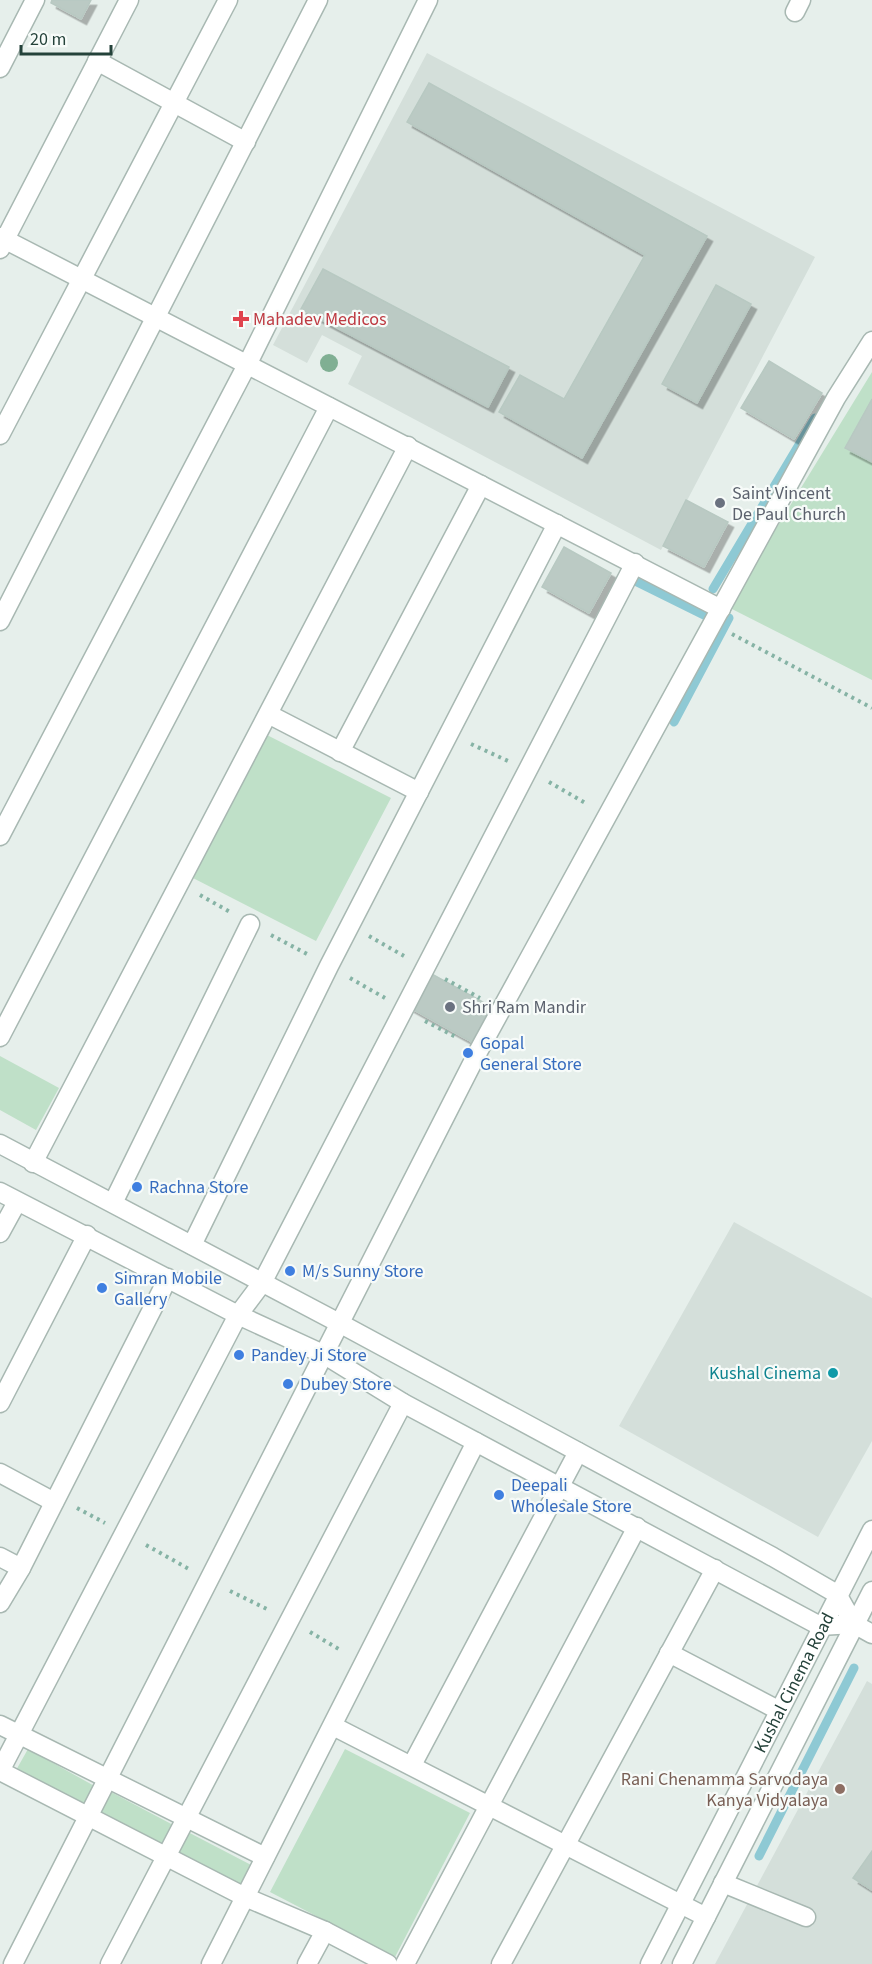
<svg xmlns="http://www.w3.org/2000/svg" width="872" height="1964" font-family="'Source Sans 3',sans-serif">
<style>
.built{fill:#d4dfda}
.green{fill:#bfe0c8}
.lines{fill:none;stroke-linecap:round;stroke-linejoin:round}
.stream{stroke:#8ec9d4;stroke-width:9}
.building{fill:#bbcac4;stroke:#b8c9c2;stroke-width:1.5;filter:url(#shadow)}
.minor-casing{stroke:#a8b8b2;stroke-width:21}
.path{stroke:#86b3a5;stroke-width:4;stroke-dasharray:3 4.5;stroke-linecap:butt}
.minor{stroke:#fff;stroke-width:18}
.tree{fill:#80af93}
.health-dot{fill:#e0444e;stroke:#f7fbf9;stroke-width:2}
.worship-dot{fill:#6b7280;stroke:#f7fbf9;stroke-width:2}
.shop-dot{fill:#3f7fe0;stroke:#f7fbf9;stroke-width:2}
.culture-dot{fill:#0f9aa8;stroke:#f7fbf9;stroke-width:2}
.education-dot{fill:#8d6e63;stroke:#f7fbf9;stroke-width:2}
.labels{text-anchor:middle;stroke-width:4.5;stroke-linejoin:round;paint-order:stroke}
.health-label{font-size:18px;fill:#be3a42;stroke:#f7fbf9;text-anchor:start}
.worship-label{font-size:18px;fill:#5b616d;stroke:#f7fbf9;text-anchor:start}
.shop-label{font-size:18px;fill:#366cbe;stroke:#f7fbf9;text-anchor:start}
.culture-label{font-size:18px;fill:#0d838f;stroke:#f7fbf9;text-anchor:end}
.street-label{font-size:18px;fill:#24423a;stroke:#f7fbf9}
.education-label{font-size:18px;fill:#785e54;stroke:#f7fbf9;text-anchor:end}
</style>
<defs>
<filter id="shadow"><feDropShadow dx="5.5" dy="5.5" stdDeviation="0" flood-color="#0004"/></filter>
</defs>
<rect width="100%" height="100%" fill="#e6efeb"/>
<path class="built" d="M427,53l388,204 -154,293 -313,-166 14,-28 -40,-21 -15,28 -34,-18z
M734,1222l138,76v143l-54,96 -199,-111z
M867,1681l5,3v280h-157z"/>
<path class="green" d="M872,372v308l-144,-73z
M265,734l126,64 -75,143 -125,-64z
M0,1056l59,32 -23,42 -36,-20z
M28,1749l70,39 -13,23 -70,-39z
M345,1749l125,64 -75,144 -125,-65z
M109,1791l68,36 -13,23 -68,-36z
M184,1830l71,37 -12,23 -71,-37z"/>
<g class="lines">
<path class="stream" d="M627,577l89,44
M713,589l102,-171
M674,722l55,-104
M759,1856l95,-188"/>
</g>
<path class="building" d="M52,0h39l-10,19 -30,-16z
M429,83l278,153 -125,222 -83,-46 21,-37 44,24 81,-144 -238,-133z
M323,269l186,98 -21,40 -187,-98z
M716,285l35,19 -54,99 -35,-19z
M769,361l53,32 -28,46 -53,-31z
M872,399v63l-27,-14z
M686,500l42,22 -24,45 -41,-21z
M564,547l47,26 -22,40 -47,-26z
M428,972l64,35 -20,35 -63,-35z
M872,1851v39l-19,-12z"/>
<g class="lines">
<defs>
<g id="minor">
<path d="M795,12l6,-12"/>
<path d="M97,61l149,81"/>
<path d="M0,68l35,-68"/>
<path d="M0,237l721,372"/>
<path d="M0,249l129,-249"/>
<path d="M0,435l228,-435"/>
<path d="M0,621l318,-621"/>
<path d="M270,715l149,77"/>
<path d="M340,752l141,-267"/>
<path d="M0,836l248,-473 180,-363"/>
<path d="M0,1037l329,-630"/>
<path d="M0,1144l341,180 432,233 64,37 17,30"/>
<path d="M33,1163l375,-717"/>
<path d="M0,1192l238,123 87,40 78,48 417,223 34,-2"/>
<path d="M113,1203l137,-279"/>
<path d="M0,1233l17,-31"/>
<path d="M192,1245l137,-279 228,-442"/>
<path d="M0,1403l87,-168"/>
<path d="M0,1473l54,29"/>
<path d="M0,1557l21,11"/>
<path d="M0,1603l21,-35 147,-290"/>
<path d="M854,1624l18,10"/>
<path d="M669,1653l109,57"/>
<path d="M0,1725l265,132"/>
<path d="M333,1726l373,191"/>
<path d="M412,1765l166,-313"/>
<path d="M0,1771l238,-456 24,-32 373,-720"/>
<path d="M0,1771l245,126 80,34 63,33"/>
<path d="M723,1883l83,34"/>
<path d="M13,1964l466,-914 357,-652 36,-57"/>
<path d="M110,1964l293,-561"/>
<path d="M211,1964l265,-522"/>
<path d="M307,1964l18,-33"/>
<path d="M405,1964l232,-437"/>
<path d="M501,1964l214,-395"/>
<path id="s1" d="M650,1964l222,-434"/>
<path d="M682,1964l190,-373"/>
</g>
</defs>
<use href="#minor" class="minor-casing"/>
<path class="path" d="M732,634l140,74
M471,744l37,17
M549,782l38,22
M200,895l30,17
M271,935l38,20
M369,936l35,20
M350,978l35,20
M445,979l35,19
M425,1021l33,17
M77,1508l28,15
M146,1545l43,24
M230,1591l39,19
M310,1632l32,19"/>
<use href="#minor" class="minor"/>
</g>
<circle class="tree" cx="329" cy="363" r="9"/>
<path class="health-dot" d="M238 310h6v6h6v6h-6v6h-6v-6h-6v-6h6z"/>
<g class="worship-dot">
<circle cx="720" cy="503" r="6"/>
<circle cx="450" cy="1007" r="6"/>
</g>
<g class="shop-dot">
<circle cx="468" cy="1053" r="6"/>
<circle cx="137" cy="1187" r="6"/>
<circle cx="290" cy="1271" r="6"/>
<circle cx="102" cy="1288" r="6"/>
<circle cx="239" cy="1355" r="6"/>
<circle cx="288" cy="1384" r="6"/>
<circle cx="499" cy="1495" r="6"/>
</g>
<circle class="culture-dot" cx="833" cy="1373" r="6"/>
<circle class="education-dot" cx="840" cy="1789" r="6"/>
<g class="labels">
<g class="health-label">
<text x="253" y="325">Mahadev Medicos</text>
</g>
<g class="worship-label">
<text x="732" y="499">Saint Vincent<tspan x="732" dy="21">De Paul Church</tspan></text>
<text x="462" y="1013">Shri Ram Mandir</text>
</g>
<g class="shop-label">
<text x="480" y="1049">Gopal<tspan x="480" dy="21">General Store</tspan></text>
<text x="149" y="1193">Rachna Store</text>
<text x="302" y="1277">M/s Sunny Store</text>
<text x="114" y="1284">Simran Mobile<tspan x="114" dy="21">Gallery</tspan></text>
<text x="251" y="1361">Pandey Ji Store</text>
<text x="300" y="1390">Dubey Store</text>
<text x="511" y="1491">Deepali<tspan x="511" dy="21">Wholesale Store</tspan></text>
</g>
<g class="culture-label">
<text x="821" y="1379">Kushal Cinema</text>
</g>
<g class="street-label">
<text dy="6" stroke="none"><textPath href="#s1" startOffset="316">Kushal Cinema Road</textPath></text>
</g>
<g class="education-label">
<text x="828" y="1785">Rani Chenamma Sarvodaya<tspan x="828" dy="21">Kanya Vidyalaya</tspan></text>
</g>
</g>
<path d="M21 45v9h90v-9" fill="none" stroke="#24423a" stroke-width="3"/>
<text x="30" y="45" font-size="18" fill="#24423a" stroke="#f7fbf9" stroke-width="4.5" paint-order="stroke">20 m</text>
</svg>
